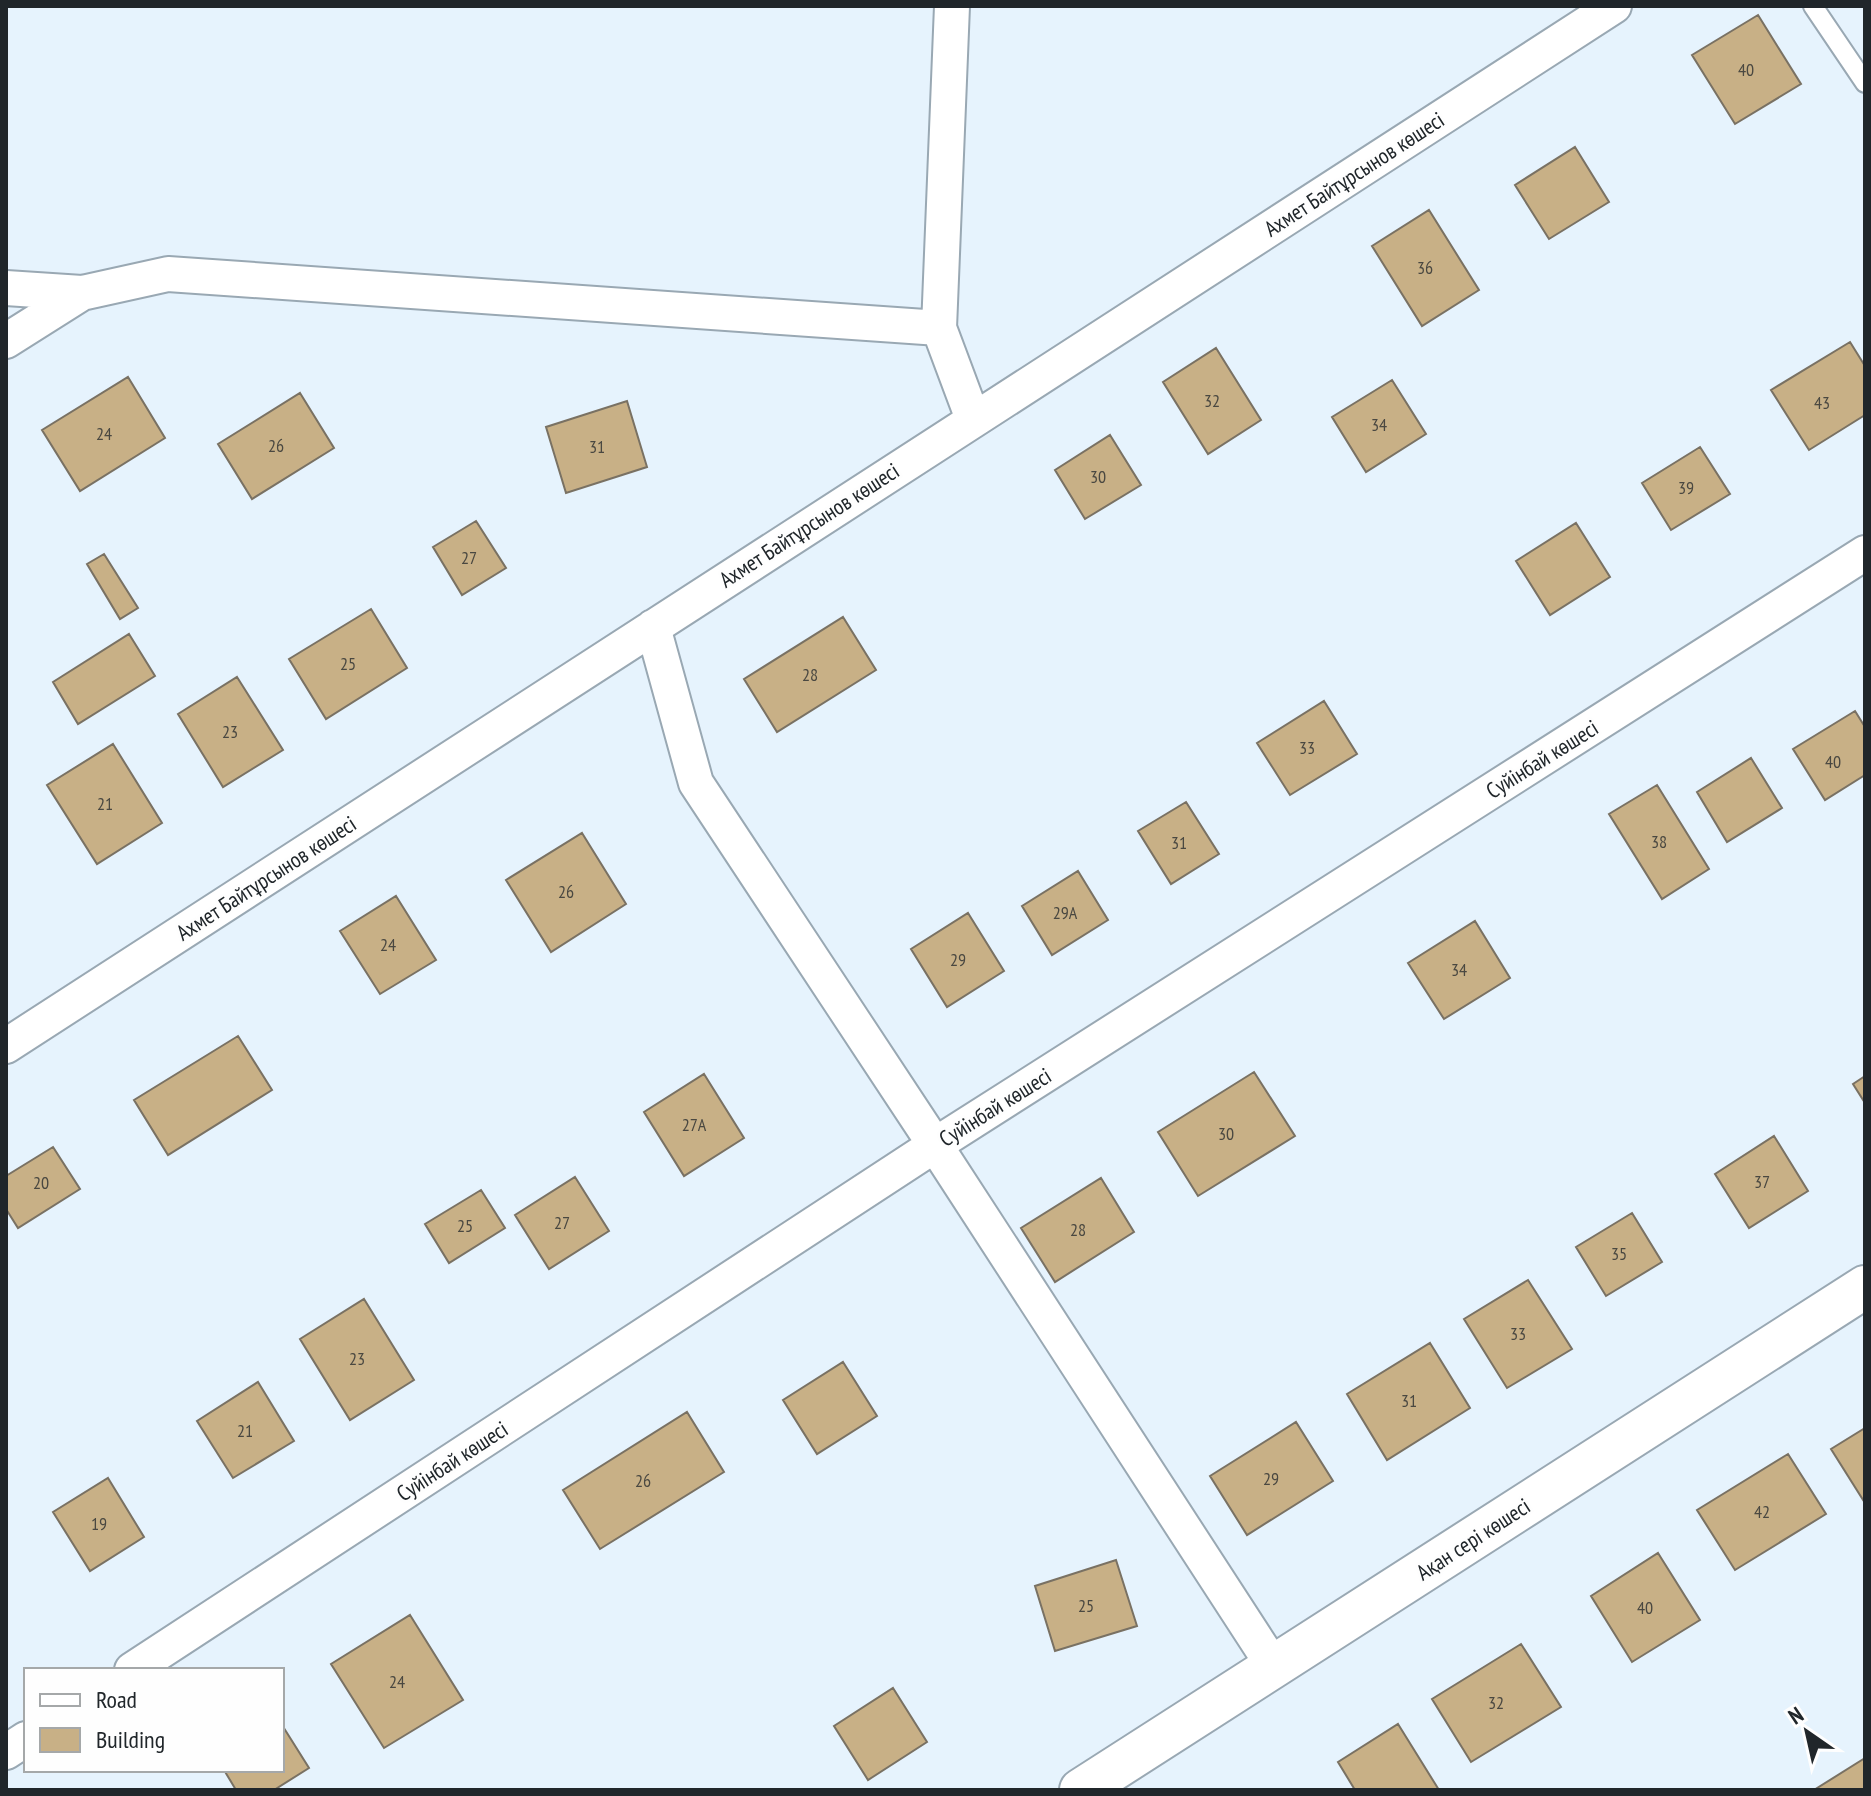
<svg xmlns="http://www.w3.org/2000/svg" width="1871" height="1796" font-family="'PT Sans Narrow',sans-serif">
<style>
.building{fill:#c8b086;stroke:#797163;stroke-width:2}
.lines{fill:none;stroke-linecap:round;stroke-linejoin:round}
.service-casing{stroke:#99a8b3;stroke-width:22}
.minor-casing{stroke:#99a8b3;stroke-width:38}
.tertiary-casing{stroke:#99a8b3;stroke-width:46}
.service{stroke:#fff;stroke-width:18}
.minor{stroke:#fff;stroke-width:34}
.tertiary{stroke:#fff;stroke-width:42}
.labels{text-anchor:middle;stroke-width:6;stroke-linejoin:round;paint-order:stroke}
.number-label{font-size:18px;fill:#4a4841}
.street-label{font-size:22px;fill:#20262a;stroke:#fefefe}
</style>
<rect width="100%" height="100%" fill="#e6f3fd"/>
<path class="building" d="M1758,15l43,69 -66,40 -43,-69z
M1575,147l34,55 -60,37 -34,-54z
M1429,210l50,80 -57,36 -50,-80z
M1850,342l15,24v49l-56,35 -38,-60z
M1216,348l45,72 -53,34 -45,-72z
M128,377l37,61 -85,53 -38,-61z
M1392,380l34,54 -60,38 -34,-55z
M300,393l34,55 -82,51 -34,-55z
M627,401l20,66 -81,26 -20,-66z
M1110,435l31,50 -56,34 -30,-49z
M1700,447l30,47 -59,36 -29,-47z
M476,521l30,47 -44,27 -29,-48z
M1576,523l34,54 -60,38 -34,-54z
M104,554l34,54 -18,11 -33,-55z
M371,609l36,59 -81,51 -37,-60z
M843,617l33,53 -99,62 -33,-53z
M129,634l26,42 -77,48 -25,-42z
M237,677l46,73 -60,37 -45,-73z
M1324,701l33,53 -67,41 -33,-52z
M1855,711l10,16v48l-40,25 -32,-51z
M113,744l49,79 -65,41 -50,-79z
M1751,758l31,50 -55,34 -30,-50z
M1657,785l52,84 -47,30 -53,-85z
M1186,802l33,52 -48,30 -33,-53z
M582,833l44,71 -75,48 -45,-72z
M1078,871l30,49 -56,35 -30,-49z
M396,896l40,64 -56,34 -40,-63z
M968,913l36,58 -57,36 -36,-58z
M1475,921l35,57 -66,41 -36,-56z
M238,1036l34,54 -104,65 -34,-55z
M1254,1072l41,64 -97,60 -40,-64z
M704,1074l40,64 -60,38 -40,-64z
M1865,1076v27l-12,-19z
M1774,1136l34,55 -59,37 -34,-54z
M53,1147l27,42 -62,39 -12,-19v-33z
M575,1177l34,54 -60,38 -34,-54z
M1101,1178l33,54 -79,50 -34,-54z
M481,1190l24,38 -56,35 -24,-39z
M1632,1213l30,49 -56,34 -30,-49z
M1528,1280l44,69 -65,39 -43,-69z
M364,1299l50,81 -64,40 -50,-81z
M1430,1343l40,65 -83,52 -40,-66z
M843,1362l34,54 -60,38 -34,-54z
M258,1382l36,59 -61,37 -36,-57z
M687,1412l37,60 -124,77 -37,-59z
M1296,1422l37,59 -86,54 -37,-59z
M1865,1428v75l-34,-54z
M1788,1454l38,60 -91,56 -38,-60z
M108,1478l36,59 -54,34 -37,-59z
M1658,1553l42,67 -68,42 -41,-66z
M1116,1560l21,66 -82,25 -20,-65z
M410,1615l53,85 -79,48 -53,-84z
M1521,1644l40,63 -90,55 -39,-63z
M893,1688l34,54 -59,38 -34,-54z
M1398,1724l41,66h-84l-17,-28z
M282,1725l27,43 -35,22h-38l-12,-20h58z
M1865,1758v32h-51z"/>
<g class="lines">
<defs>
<path id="service" d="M1813,6l52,77"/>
<path id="minor" d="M6,288l76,5 86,-19 771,54 34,91
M939,328l13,-322
M6,341l76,-48
M653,627l43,156 239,362 339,522
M6,1046l1608,-1040
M132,1670l803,-525 930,-592
M6,1752l20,-13"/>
<path id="tertiary" d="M1081,1790l784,-503"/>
</defs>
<use href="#service" class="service-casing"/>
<use href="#minor" class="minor-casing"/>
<use href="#tertiary" class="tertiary-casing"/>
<use href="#service" class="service"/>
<use href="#minor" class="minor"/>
<use href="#tertiary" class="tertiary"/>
</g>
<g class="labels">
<g class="number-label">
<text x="1746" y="76">40</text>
<text x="1425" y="274">36</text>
<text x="1212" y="407">32</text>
<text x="1822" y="409">43</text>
<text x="1379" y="431">34</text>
<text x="104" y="440">24</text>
<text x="276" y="452">26</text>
<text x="597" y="453">31</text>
<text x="1098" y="483">30</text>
<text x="1686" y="494">39</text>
<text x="469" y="564">27</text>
<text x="348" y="670">25</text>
<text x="810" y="681">28</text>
<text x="230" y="738">23</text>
<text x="1307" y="754">33</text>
<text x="1833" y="768">40</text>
<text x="105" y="810">21</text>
<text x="1659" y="848">38</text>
<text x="1179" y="849">31</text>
<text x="566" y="898">26</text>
<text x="1065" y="919">29А</text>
<text x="388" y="951">24</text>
<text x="958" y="966">29</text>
<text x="1459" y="976">34</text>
<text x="694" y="1131">27А</text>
<text x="1226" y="1140">30</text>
<text x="1762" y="1188">37</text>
<text x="41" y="1189">20</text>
<text x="562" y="1229">27</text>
<text x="465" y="1232">25</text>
<text x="1078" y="1236">28</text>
<text x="1619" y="1260">35</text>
<text x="1518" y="1340">33</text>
<text x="357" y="1365">23</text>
<text x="1409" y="1407">31</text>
<text x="245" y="1437">21</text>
<text x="1271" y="1485">29</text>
<text x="643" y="1487">26</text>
<text x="1762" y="1518">42</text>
<text x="99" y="1530">19</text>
<text x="1086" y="1612">25</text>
<text x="1645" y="1614">40</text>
<text x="397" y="1688">24</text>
<text x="1496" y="1709">32</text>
</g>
<g class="street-label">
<text transform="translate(1354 174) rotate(-33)" y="8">Ахмет Байтұрсынов көшесі</text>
<text transform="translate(809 525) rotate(-33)" y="8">Ахмет Байтұрсынов көшесі</text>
<text transform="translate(1542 759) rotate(-32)" y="8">Суйінбай көшесі</text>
<text transform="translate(266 878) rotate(-33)" y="8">Ахмет Байтұрсынов көшесі</text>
<text transform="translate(995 1107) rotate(-32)" y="8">Суйінбай көшесі</text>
<text transform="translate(452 1461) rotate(-33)" y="8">Суйінбай көшесі</text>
<text transform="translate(1473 1539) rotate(-33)" y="8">Ақан сері көшесі</text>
</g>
</g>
<rect width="1871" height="1796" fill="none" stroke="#20262a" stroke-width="16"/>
<rect x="24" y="1668" width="260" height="104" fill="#fefefe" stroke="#a5a8a9" stroke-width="2"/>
<rect x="40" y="1694" width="40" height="12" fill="#ffffff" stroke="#a5a8a9" stroke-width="2"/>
<text x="96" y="1708" font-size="24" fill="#20262a">Road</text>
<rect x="40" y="1728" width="40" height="24" fill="#c8b086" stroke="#a5a8a9" stroke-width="2"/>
<text x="96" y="1748" font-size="24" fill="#20262a">Building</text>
<g transform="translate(1807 1732) rotate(326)" stroke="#fefefe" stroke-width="6" paint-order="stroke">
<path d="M0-6L14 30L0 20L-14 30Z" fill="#20262a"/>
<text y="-12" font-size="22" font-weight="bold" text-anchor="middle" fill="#20262a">N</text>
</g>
</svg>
